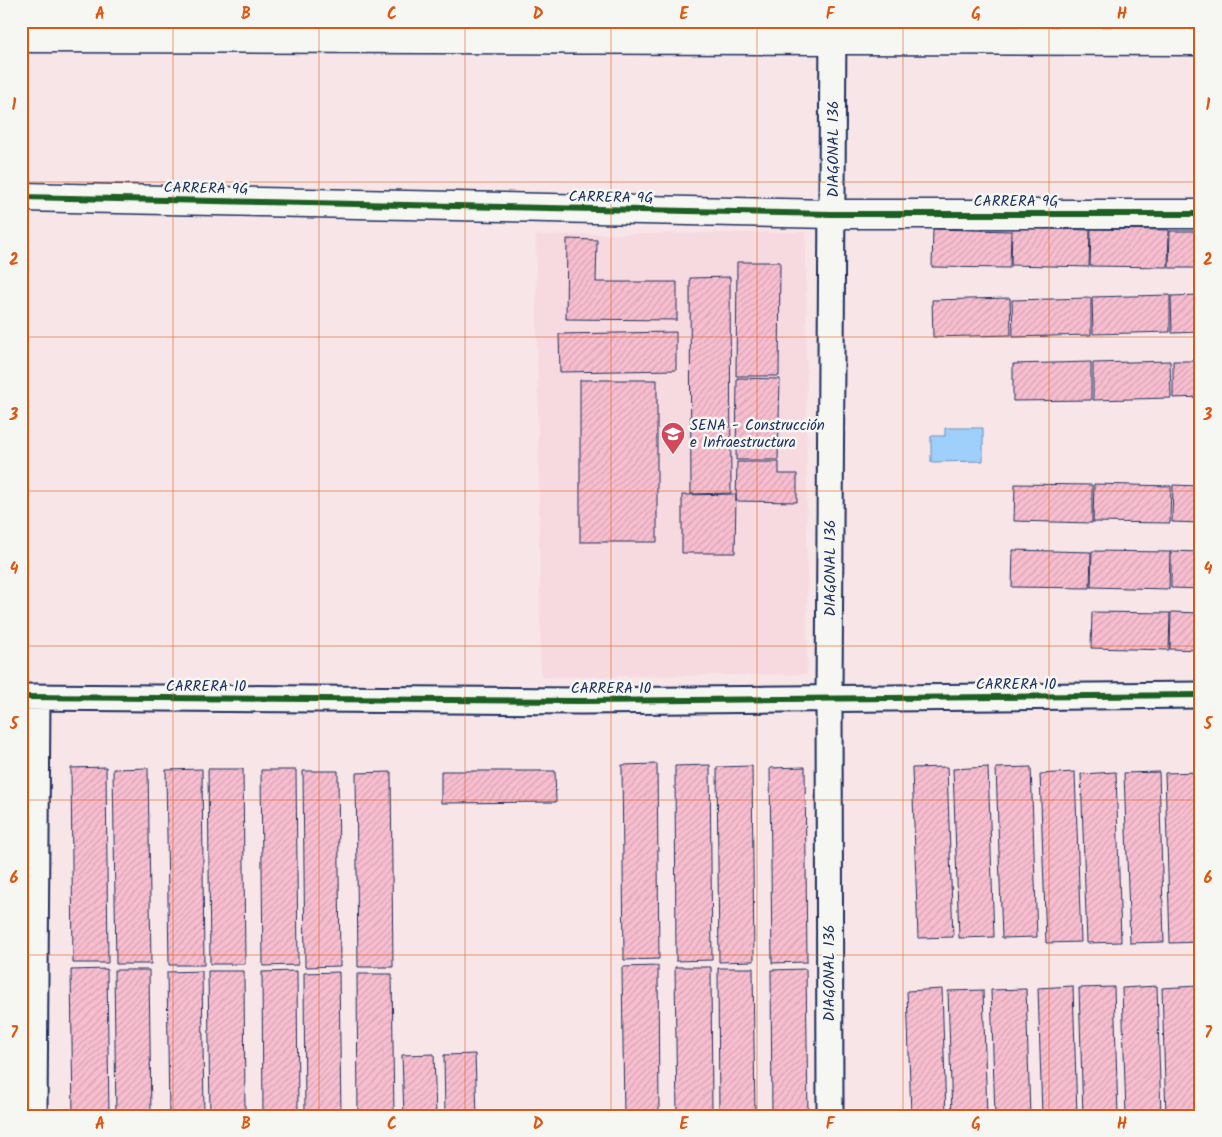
<svg xmlns="http://www.w3.org/2000/svg" width="1222" height="1137" font-family="Kalam,sans-serif">
<style>
.built{fill:#f7d9e0}
.water{fill:#9ed0fb;stroke:#6a90bc}
.building{fill:url(#building-hatch);stroke:#1b2f5e}
.lines{fill:none;stroke-linecap:round;stroke-linejoin:round}
.minor-casing{stroke:#1b2f5e;stroke-width:29}
.tertiary-casing{stroke:#1b2f5e;stroke-width:31}
.minor{stroke:#f6f6f2;stroke-width:25}
.tertiary{stroke:#f6f6f2;stroke-width:28}
.cycleway-casing{stroke:#f6f6f2;stroke-width:9}
.cycleway{stroke:#1b5e20;stroke-width:6}
.grid{fill:none;stroke:#de5710;stroke-width:1;stroke-opacity:0.55}
.labels{text-anchor:middle;stroke-width:5;stroke-linejoin:round;paint-order:stroke}
.street-label{font-size:15px;fill:#1b2f5e;stroke:#f6f6f2}
.poi-label{font-size:15px;fill:#1b2f5e;stroke:#f6f6f2;text-anchor:start}
.neatline{fill:none;stroke:#de5710;stroke-width:2}
.grid-label{font-size:16px;text-anchor:middle;font-weight:bold;fill:#de5710}
</style>
<defs>
<pattern id="building-hatch" width="6" height="6" patternUnits="userSpaceOnUse" patternTransform="scale(1.25)"><rect width="6" height="6" fill="#f8becf"/><path d="M-1 1l2-2M0 6l6-6M5 7l2-2" fill="none" stroke="#d4a4b4"/></pattern>
</defs>
<rect width="100%" height="100%" fill="#f7e5e8"/>
<filter id="ink" filterUnits="userSpaceOnUse"><feTurbulence type="fractalNoise" baseFrequency=".02" numOctaves="2"/><feDisplacementMap in="SourceGraphic" scale="10" xChannelSelector="R" yChannelSelector="G"/><feConvolveMatrix kernelMatrix="1 2 1 2 8 2 1 2 1" color-interpolation-filters="sRGB"/></filter>
<g filter="url(#ink)">
<path class="built" d="M806,232l1,442 -266,3 -5,-442z"/>
<path class="water" d="M945,428h38v33l-52,1v-26h14z"/>
<path class="building" d="M1012,228l78,2 -1,37 -78,-2z
M933,229l78,2 -1,37 -78,-1z
M1091,229l78,1 -1,37 -78,-1z
M1170,231h31v37h-32z
M567,239l30,1 -1,42h81v38l-111,-1z
M737,262h43l-1,114h-43z
M730,277l1,216 -40,1 -1,-216z
M1170,295v37l-77,2 -1,-37z
M1201,295v37l-29,1 -1,-37z
M1010,298l1,37 -78,2 -1,-37z
M1091,298v37l-78,2 -1,-37z
M676,332v38l-116,2 -1,-38z
M1170,361l1,37 -78,2v-37z
M1173,361h28v36l-28,1z
M1091,362v38l-78,1v-37z
M737,378l43,1 -2,81h-42z
M580,380h77v162h-77z
M737,462h42v12h18v28l-61,-1z
M1015,484l77,1v38l-78,-2z
M1094,484l77,2 -1,37 -77,-1z
M1173,485l28,1v37l-29,-1z
M736,494l-1,59h-53v-58z
M1013,550l78,2 -1,36 -78,-1z
M1092,551l78,1 -1,37 -78,-2z
M1171,551l30,1v37l-30,-1z
M1092,612l78,1 -1,37 -78,-2z
M1171,612l30,1v37l-31,-1z
M657,764l2,195 -35,1 -2,-195z
M710,765l2,195 -36,1 -1,-195z
M752,766l2,195 -35,1 -2,-195z
M106,767l2,196h-35l-2,-195z
M805,767l2,195 -35,1 -2,-195z
M947,767l6,170 -35,1 -6,-170z
M988,767l6,170 -35,1 -6,-169z
M1031,767l6,170 -35,1 -6,-170z
M148,768l3,196h-35l-3,-195z
M202,769l2,196h-35l-3,-195z
M208,769h35l2,195h-35z
M261,770h35l2,195 -35,1z
M303,771h35l2,195 -35,1z
M441,771h114l1,31 -115,1z
M391,772l2,195h-35l-2,-194z
M1075,772l6,170 -35,1 -6,-169z
M1116,772l5,170 -34,1 -6,-169z
M1159,772l5,170 -34,1 -6,-170z
M1200,772l1,170 -31,1 -5,-170z
M658,966l1,150h-35l-2,-149z
M675,967h36l1,149h-35z
M718,968h35l2,148h-36z
M107,969l2,147h-36l-2,-146z
M806,969l2,147h-36l-1,-146z
M114,970h35l2,146h-35z
M202,971l2,145h-35l-2,-144z
M208,971h36l1,145h-35z
M297,971l1,145h-35l-1,-144z
M339,972l2,144h-36l-1,-143z
M357,974h35l2,142h-36z
M1073,986l4,130h-35l-4,-128z
M1157,986l4,130h-35l-4,-128z
M1197,986l4,130h-35l-4,-128z
M1114,987l4,129h-35l-4,-128z
M942,989l4,127h-35l-4,-125z
M1026,989l4,127h-35l-4,-126z
M983,990l4,126h-35l-4,-125z
M434,1054l2,62h-32l-2,-61z
M475,1054l2,62h-32l-1,-61z"/>
<g class="lines">
<defs>
<path id="minor" d="M21,697l561,4 619,-6
M34,1116l3,-419
M830,1116l-1,-417 4,-678"/>
<path id="tertiary" d="M21,38l1180,3
M21,197l812,17h368"/>
</defs>
<use href="#minor" class="minor-casing"/>
<use href="#tertiary" class="tertiary-casing"/>
<use href="#minor" class="minor"/>
<use href="#tertiary" class="tertiary"/>
<defs>
<path id="cycleway" d="M21,197l812,17h368
M21,697l561,4 619,-6"/>
</defs>
<use href="#cycleway" class="cycleway-casing"/>
<use href="#cycleway" class="cycleway"/>
</g>
</g>
<path class="grid" d="M173,21v1095M319,21v1095M465,21v1095M611,21v1095M757,21v1095M903,21v1095M1049,21v1095M21,182h1180M21,337h1180M21,491h1180M21,646h1180M21,800h1180M21,955h1180"/>
<defs>
<symbol id="university-pin" viewBox="-11 -11 22 30"><path d="M0 17L-7.5 6A9.5 9.5 0 1 1 7.5 6Z" fill="#d1495b" stroke="#f6f6f2"/><path d="M0-5L7-2L0 1L-7-2ZM-4 1L0 2.5L4 1V4Q0 6-4 4Z" fill="#fff"/></symbol>
</defs>
<g fill-rule="evenodd">
<use href="#university-pin" x="659" y="420" width="28" height="38"/>
</g>
<g class="labels">
<g class="street-label">
<text transform="translate(833 149) rotate(-90)" y="5">DIAGONAL 136</text>
<text transform="translate(206 188) rotate(1)" y="5">CARRERA 9G</text>
<text transform="translate(611 197) rotate(1)" y="5">CARRERA 9G</text>
<text x="1016" y="206">CARRERA 9G</text>
<text transform="translate(830 568) rotate(-90)" y="5">DIAGONAL 136</text>
<text x="1016" y="689">CARRERA 10</text>
<text x="206" y="691">CARRERA 10</text>
<text x="611" y="693">CARRERA 10</text>
<text transform="translate(829 973) rotate(-90)" y="5">DIAGONAL 136</text>
</g>
<g class="poi-label">
<text x="690" y="430">SENA - Construcción<tspan x="690" dy="17">e Infraestructura</tspan></text>
</g>
</g>
<rect width="1222" height="1137" fill="none" stroke="#f6f6f2" stroke-width="55"/>
<rect x="28" y="28" width="1166" height="1082" class="neatline"/>
<g class="grid-label">
<text x="100" y="19">A</text>
<text x="246" y="19">B</text>
<text x="392" y="19">C</text>
<text x="538" y="19">D</text>
<text x="684" y="19">E</text>
<text x="830" y="19">F</text>
<text x="976" y="19">G</text>
<text x="1122" y="19">H</text>
<text x="14" y="110">1</text>
<text x="1208" y="110">1</text>
<text x="14" y="265">2</text>
<text x="1208" y="265">2</text>
<text x="14" y="420">3</text>
<text x="1208" y="420">3</text>
<text x="14" y="574">4</text>
<text x="1208" y="574">4</text>
<text x="14" y="729">5</text>
<text x="1208" y="729">5</text>
<text x="14" y="883">6</text>
<text x="1208" y="883">6</text>
<text x="14" y="1038">7</text>
<text x="1208" y="1038">7</text>
<text x="100" y="1129">A</text>
<text x="246" y="1129">B</text>
<text x="392" y="1129">C</text>
<text x="538" y="1129">D</text>
<text x="684" y="1129">E</text>
<text x="830" y="1129">F</text>
<text x="976" y="1129">G</text>
<text x="1122" y="1129">H</text>
</g>
</svg>
